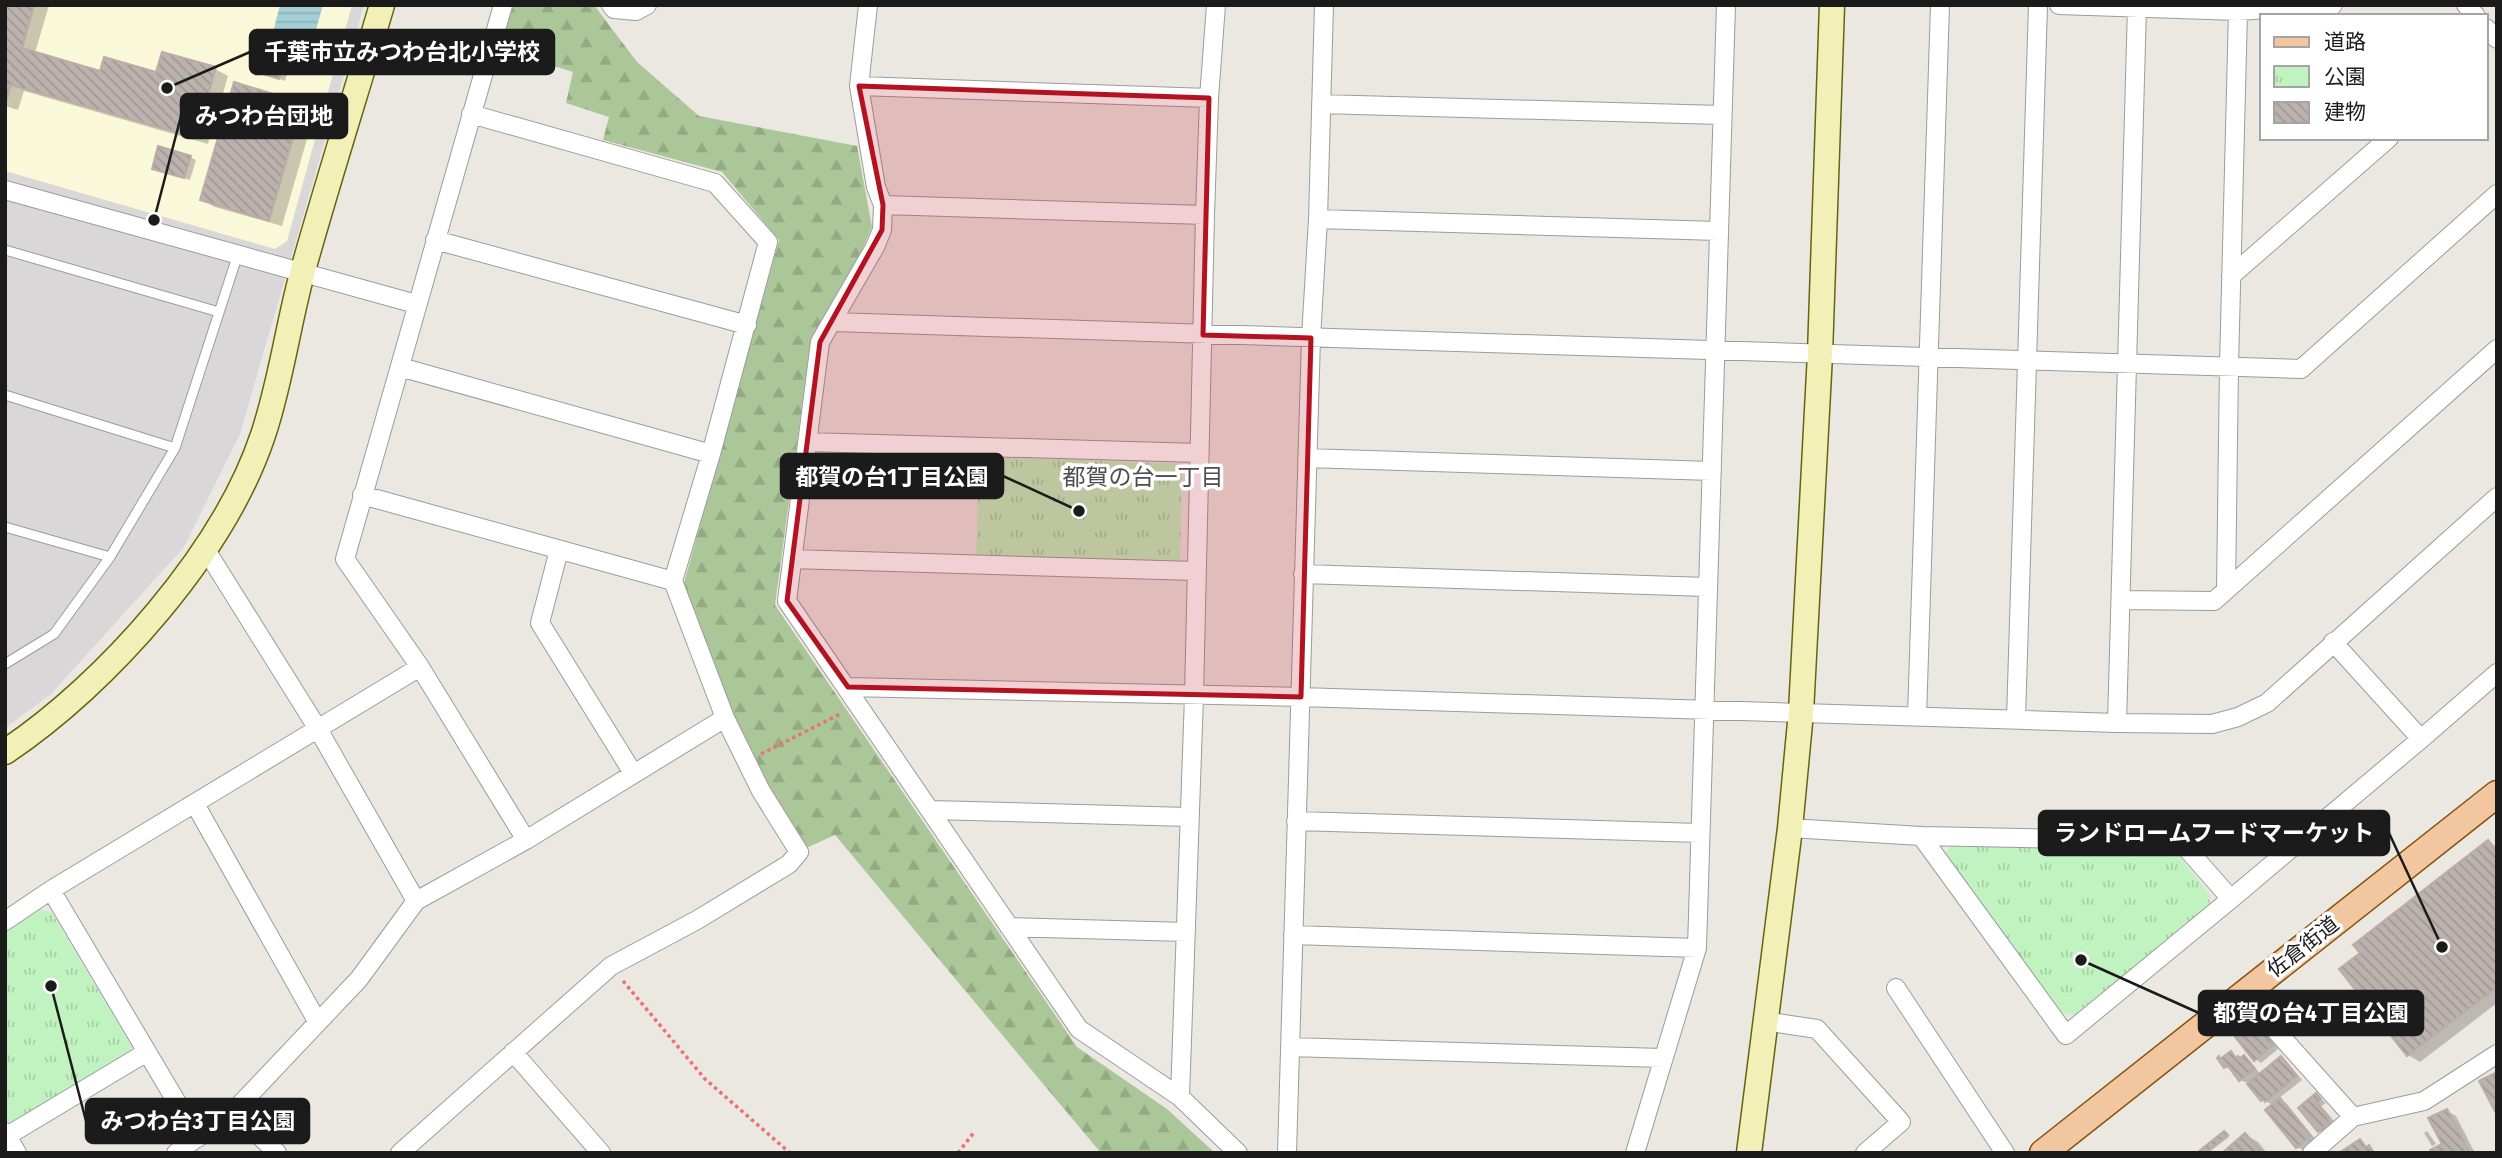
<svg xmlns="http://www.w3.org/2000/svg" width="2502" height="1158" font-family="'Fira Sans Condensed','Noto Sans JP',sans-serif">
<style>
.residential{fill:#d9d7d8}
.education{fill:#fbf8da}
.forest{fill:url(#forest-firs)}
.park{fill:url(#park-tufts)}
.water{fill:url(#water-rules)}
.shadow{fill:#0003}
.building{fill:url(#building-back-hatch);stroke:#bbaca5;stroke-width:2}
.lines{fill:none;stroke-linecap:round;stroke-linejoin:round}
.lane-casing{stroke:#9c9c9c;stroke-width:11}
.street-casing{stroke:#9c9c9c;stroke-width:20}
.secondary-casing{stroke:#64650e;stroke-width:27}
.primary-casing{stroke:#84510d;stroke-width:29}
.path{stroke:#ec7271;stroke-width:3.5;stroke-dasharray:3.5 3.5;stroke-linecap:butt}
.lane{stroke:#fff;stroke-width:9}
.street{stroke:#fff;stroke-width:18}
.secondary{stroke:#f3f0b7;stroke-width:24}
.primary{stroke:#f2c69f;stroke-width:26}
.marked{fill:#b31221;fill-opacity:0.2;stroke:#b31221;stroke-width:5;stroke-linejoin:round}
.labels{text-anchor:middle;stroke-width:7;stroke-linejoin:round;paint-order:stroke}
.street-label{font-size:21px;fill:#1b1b1b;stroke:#fff}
.neighbourhood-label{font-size:23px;fill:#4e4e4e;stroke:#fff}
.leader{fill:none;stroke:#1b1b1b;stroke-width:2.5}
.callout-dot{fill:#1b1b1b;stroke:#fff;stroke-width:2.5}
.callout{fill:#1b1b1b;stroke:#1b1b1b;stroke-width:2.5}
.callout-label{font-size:23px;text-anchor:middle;font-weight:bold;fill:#fff}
</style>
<defs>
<pattern id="forest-firs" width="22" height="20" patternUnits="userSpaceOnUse" patternTransform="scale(1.75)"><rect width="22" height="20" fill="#abc799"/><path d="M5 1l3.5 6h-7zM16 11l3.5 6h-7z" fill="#93aa83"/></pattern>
<pattern id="park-tufts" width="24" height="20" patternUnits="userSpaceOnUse" patternTransform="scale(1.75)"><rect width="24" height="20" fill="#c1f3c0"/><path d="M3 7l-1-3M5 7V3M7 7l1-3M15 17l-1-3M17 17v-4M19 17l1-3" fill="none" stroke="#a5d0a4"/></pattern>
<pattern id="water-rules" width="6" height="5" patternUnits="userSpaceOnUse" patternTransform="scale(1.75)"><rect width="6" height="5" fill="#a4cfd6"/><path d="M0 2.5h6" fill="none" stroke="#8db1b7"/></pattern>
<pattern id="building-back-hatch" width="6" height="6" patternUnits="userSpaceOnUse" patternTransform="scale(1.75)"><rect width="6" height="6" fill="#bbb2ae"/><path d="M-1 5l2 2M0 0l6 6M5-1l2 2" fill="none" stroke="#a09895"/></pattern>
</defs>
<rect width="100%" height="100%" fill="#ebe7e1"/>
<path class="residential" d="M5,5h359l-124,429 -56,113 -133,147 -46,34z"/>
<path class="education" d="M5,5h347l-65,236 -12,8 -270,-78z"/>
<path class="forest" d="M513,5h81l43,57 62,54 158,30 15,81 -11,26 -50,86 -36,266 302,442 90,62 48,44h-114l-266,-318 -29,13 -37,-59 -37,-74 -48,-132 95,-343 -57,-68 -119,-32 6,-23 -43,-14 7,-31 -73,-23z"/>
<path class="park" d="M979,456l203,8 -2,99 -204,-5z
M1953,843l222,8 34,43 1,13 -136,108 -16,-2 -115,-156z
M35,907l17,6 80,134 -5,11 -110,66 -11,-2 -1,-196z"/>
<path class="water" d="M280,5h43l-11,39 -39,-12z"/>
<path class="shadow" d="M5,5h44l-14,48 66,20 57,1 6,-20 51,15 13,7 -20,68 -184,-53 -6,19 -13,-4z
M288,49l5,4 -8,28 -26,-10z
M235,85l68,19 12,7 -33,115 -67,-19 -13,-7z
M190,157l6,3 -6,20 -36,-12z
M2488,842l9,5v156l-77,59 -12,-7z
M2266,1030l12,19 -17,14 -6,-4 -5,-25z
M2231,1053l7,5h6l6,3 11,14 20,-17 6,4 15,18 -24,19 8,4 30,37 -13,10 -6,-3 -23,-42 -12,-5 -14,-17 -8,-3 -8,-10 -6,-3z
M2316,1095l10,8 -5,3 13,15 -2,2 3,3 -10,8 -6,-4z
M2447,1111l9,5 19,37h-42l12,-8z
M2427,1131l9,13 -4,2 -8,-13z
M2227,1134l2,3 -21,16h-5z
M2246,1135l12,7 9,11h-43z"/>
<path class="building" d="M5,5h29l-12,43 78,23 4,-14 52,15 6,-20 54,15 -20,71 -185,-53 -6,19z
M265,41l23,7 -9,31 -22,-7z
M234,82l69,21 -34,118 -69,-21z
M158,146l33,10 -7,22 -32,-9z
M2488,840l9,11v136l-90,69 -68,-87 21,-16 -7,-8z
M2260,1024l13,21 -19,16 -19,-24 10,-8 4,4z
M2231,1051l5,7 2,-2 2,2 4,-3 11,14 -16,12 -11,-15 -4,2 -7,-10 2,-2 1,3z
M2281,1056l16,20 -32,26 -2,-3 -2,2 -14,-17z
M2497,1072v43l-18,-34z
M2316,1093l5,6 -4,4 12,14 -1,2 2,3 -12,10 -20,-24z
M2280,1098l31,38 -15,12 -31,-38z
M2447,1109l23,44h-39l-1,-3 12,-6 -14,-26z
M2224,1131l4,4 -23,18h-4l-2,-2z
M2245,1133l18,20h-41z
M2360,1139l6,8 3,-2 5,8h-35z"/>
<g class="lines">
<defs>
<path id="lane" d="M5,250l214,62
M5,395l170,53
M5,527l105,30
M5,664l49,-30 56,-77 65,-109 63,-194"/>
<path id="street" d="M503,5l-158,554 75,108 106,173
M611,5l3,4 22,2 11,-6
M868,5l-9,81 17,101 7,18 -1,25 -7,17 -55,95 -33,259 292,428 101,68 58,56
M2059,5l179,6 95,-6
M2466,5l10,11
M2486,28l11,11
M859,86l350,12
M1321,104l400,11
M5,190l411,114
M883,205l322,10
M1318,219l400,12
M435,240l312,85
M2231,276l158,-138
M833,322l1468,47 196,-175
M400,367l311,87
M807,442l392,11
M1307,458l405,13
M362,495l311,86
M206,550l112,179 98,172
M559,550l-19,73 93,150
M792,559l403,12
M1303,574l404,13
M2226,590l3,-224 9,-355
M2121,600l93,1 283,-252
M2333,642l88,97
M848,687l453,10 816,26 95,1 26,-7 29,-14 230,-206
M1917,717l23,-712
M2016,719l22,-714
M2117,723l20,-716
M195,804l122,217
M931,810l258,7
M1296,821l404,12
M1790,828l131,8 259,5 51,58 190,-160 76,-66
M1921,836l145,199 165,-136
M51,890l147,248
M5,921l46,-31 369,-223
M1009,927l177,5
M1293,935l404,13
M1896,988l109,165
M2243,994l110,123 71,-16 73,-47
M1764,1021l53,8 84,93 -36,31
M1290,1047l373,11
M513,1052l88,101
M1180,1097l14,-401 11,-481 4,-117 7,-93
M234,1111l125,-132 57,-78 110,-61 199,-122
M5,1132l12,21
M7,1136l140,-84
M176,1153l58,-42 43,42
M400,1153l211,-187 86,-46 92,-56 10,-12 -38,-61 -36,-73 -52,-137 38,-127 57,-212 -53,-59 -244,-69
M1287,1153l24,-815 7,-119 6,-214
M1635,1153l62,-205 29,-943
M2312,1153l41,-36"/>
<path id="secondary" d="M5,752c102,-68 219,-200 258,-317 18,-53 25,-111 40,-165 25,-89 53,-177 79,-265
M1749,1153l41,-325 11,-116 19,-358 12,-349"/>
<path id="primary" d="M2043,1153l454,-359"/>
</defs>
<use href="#lane" class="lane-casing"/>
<use href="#street" class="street-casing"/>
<use href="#secondary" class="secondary-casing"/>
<use href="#primary" class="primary-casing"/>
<path class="path" d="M761,754l81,-41
M623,981l82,98 85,74
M958,1153l17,-22"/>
<use href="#lane" class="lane"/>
<use href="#street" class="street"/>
<use href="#secondary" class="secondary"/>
<use href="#primary" class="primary"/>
</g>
<path class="marked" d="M859,86l350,12 -6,237 108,3 -10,359 -453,-10 -61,-86 33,-259 62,-112 1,-25z"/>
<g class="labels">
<g class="street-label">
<text transform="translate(2303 947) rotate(-38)" y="7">佐倉街道</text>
</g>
<g class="neighbourhood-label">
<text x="1143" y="485">都賀の台一丁目</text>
</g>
</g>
<path class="leader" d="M167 88L250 52M154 220L181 116M1079 511L1003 476M2442 947L2389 833M2081 960L2199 1013M51 986L86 1121"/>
<g class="callout-dot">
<circle cx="167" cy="88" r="7"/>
<circle cx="154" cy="220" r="7"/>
<circle cx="1079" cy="511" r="7"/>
<circle cx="2442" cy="947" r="7"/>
<circle cx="2081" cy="960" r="7"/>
<circle cx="51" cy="986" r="7"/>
</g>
<g class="callout">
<rect x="250" y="30" width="304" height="44" rx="7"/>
<rect x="181" y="94" width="166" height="44" rx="7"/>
<rect x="781" y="454" width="222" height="44" rx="7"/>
<rect x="2039" y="811" width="350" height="44" rx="7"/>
<rect x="2199" y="991" width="224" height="44" rx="7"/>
<rect x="86" y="1099" width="223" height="44" rx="7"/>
</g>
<g class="callout-label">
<text x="402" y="60">千葉市立みつわ台北小学校</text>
<text x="264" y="124">みつわ台団地</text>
<text x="892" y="485">都賀の台1丁目公園</text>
<text x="2214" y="841">ランドロームフードマーケット</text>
<text x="2311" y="1021">都賀の台4丁目公園</text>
<text x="198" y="1129">みつわ台3丁目公園</text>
</g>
<rect width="2502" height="1158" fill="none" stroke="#1b1b1b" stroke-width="14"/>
<rect x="2260" y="14" width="228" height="126" fill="#ffffff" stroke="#a4a4a4" stroke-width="2"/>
<rect x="2274" y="37" width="35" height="10" fill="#f2c69f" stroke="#a4a4a4" stroke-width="2"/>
<text x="2324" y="49" font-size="21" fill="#1b1b1b">道路</text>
<rect x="2274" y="66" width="35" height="21" fill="url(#park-tufts)" stroke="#a4a4a4" stroke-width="2"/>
<text x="2324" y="84" font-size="21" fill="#1b1b1b">公園</text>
<rect x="2274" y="102" width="35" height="21" fill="url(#building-back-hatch)" stroke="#a4a4a4" stroke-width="2"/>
<text x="2324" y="119" font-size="21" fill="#1b1b1b">建物</text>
</svg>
